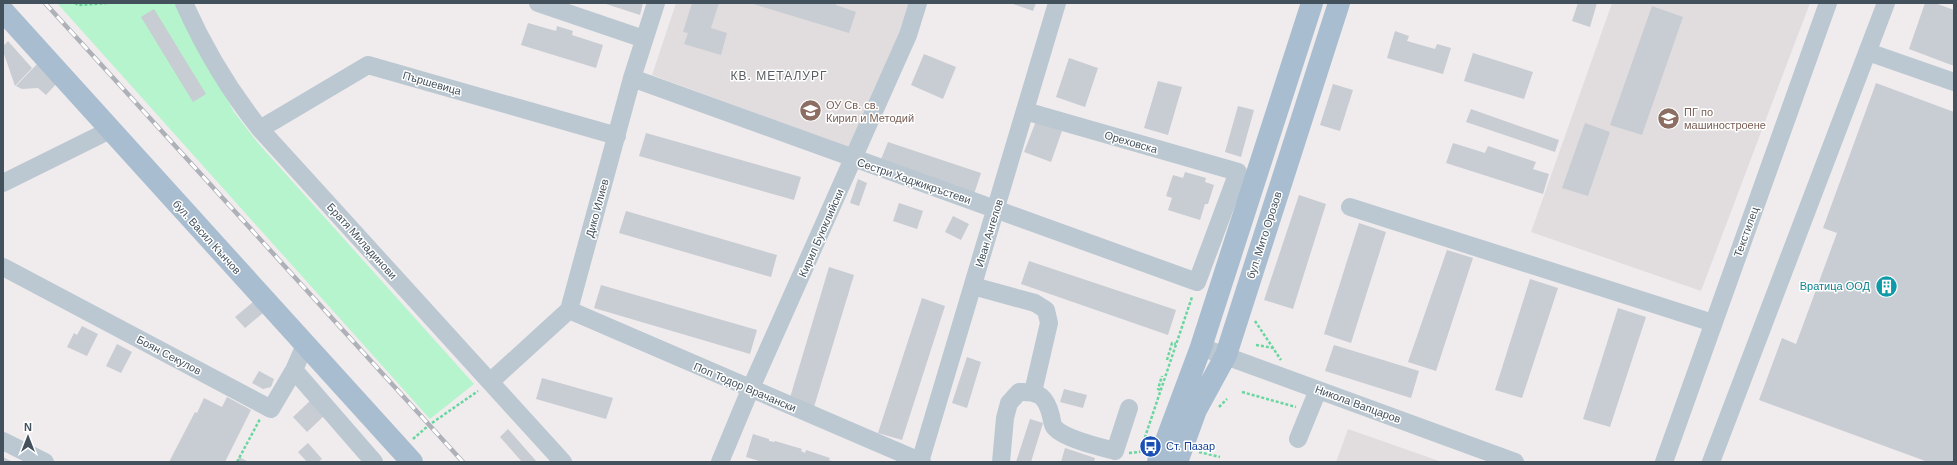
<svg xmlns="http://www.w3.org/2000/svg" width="1957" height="465" font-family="Arial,sans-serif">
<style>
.education{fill:#e1ddde}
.green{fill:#b5f4cc}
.building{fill:#c8ccd3}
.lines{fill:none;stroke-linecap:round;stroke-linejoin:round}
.path{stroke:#69d69f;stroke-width:2.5;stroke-dasharray:3 2;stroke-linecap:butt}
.minor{stroke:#bbc8d1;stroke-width:18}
.major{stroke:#a9bdd0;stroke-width:22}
.rail-casing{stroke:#aeb2b8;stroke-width:4.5}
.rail{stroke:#fff;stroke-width:3;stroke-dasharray:9;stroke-linecap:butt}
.labels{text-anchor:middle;stroke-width:3;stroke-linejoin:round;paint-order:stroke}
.street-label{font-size:11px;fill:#43515d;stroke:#fff}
.education-label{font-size:11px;fill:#785e54;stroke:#fff;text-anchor:start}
.culture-label{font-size:11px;fill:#0d838f;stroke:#fff;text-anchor:end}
.transit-label{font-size:11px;fill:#164399;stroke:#fff;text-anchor:start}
.neighbourhood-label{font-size:12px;letter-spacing:1px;fill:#595d63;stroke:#fff}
</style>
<rect width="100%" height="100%" fill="#f0eced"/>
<path class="education" d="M676,3h234l-12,35 -46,110 -200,-73z
M1612,3h198l-109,288 -170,-59z
M1348,429l94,33h-106z"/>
<path class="green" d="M57,3h119l58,109 24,31 216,241 -44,35z"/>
<path class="building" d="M603,3h40l-3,12z
M692,3h27l-8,25 16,5 -6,22 -37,-11 4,-11 -5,-1z
M750,3h86v2l20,7 -7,21z
M1010,3h26l-3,8z
M1578,3h19l-7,24 -18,-6z
M1925,3h10l19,7v56l-45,-17z
M1652,6l31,11 -41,118 -32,-10z
M154,9l52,85 -13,8 -52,-85z
M528,23l28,8 1,-5 16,5 -1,4 31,10 -7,23 -75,-23z
M1395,31l14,5 -2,5 28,8 2,-5 14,4 -8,26 -56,-16z
M8,41l24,27 -17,18 -12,-35v-5z
M1473,53l60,19 -9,27 -60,-18z
M924,54l32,13 -13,32 -32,-14z
M1069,58l29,10 -13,39 -29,-10z
M38,63l20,19 -12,13 -8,-7 -16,1 -6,-3z
M1158,81l24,6 -14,48 -24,-7z
M1876,83l78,29v350h-26l-169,-62 23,-62 14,6 41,-111 -14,-5z
M1333,84l20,6 -13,41 -20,-6z
M1238,106l16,4 -13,47 -16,-5z
M1471,109l88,31 -4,12 -89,-30z
M1036,121l26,10 -11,31 -27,-10z
M1585,123l25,9 -22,64 -26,-8z
M646,133l155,44 -7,23 -155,-44z
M888,142l93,31 -7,21 -94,-32z
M1453,143l32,10 3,-7 48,16 -3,7 16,5 -6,20 -97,-31z
M1185,172l21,6 -1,4 9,3 -6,19h-3l-5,16 -32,-10 4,-12 -6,-2 7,-21 10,3z
M858,179l9,4 -8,23 -9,-3z
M1299,195l27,9 -33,105 -29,-9z
M899,203l24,8 -6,18 -24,-8z
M626,211l151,44 -6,22 -152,-44z
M953,216l16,8 -8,16 -16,-8z
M1359,223l27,9 -35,111 -27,-9z
M1447,250l26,8 -37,113 -28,-9z
M1029,261l147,49 -8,25 -147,-51z
M829,267l25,8 -40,132 -25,-6z
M1530,279l28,9 -36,110 -27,-8z
M601,285l156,45 -7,24 -156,-46z
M922,298l23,8 -43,134 -24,-7z
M253,302l10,11 -18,15 -10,-11z
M1618,308l28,9 -36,110 -27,-8z
M82,326l16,8 -11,22 -20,-9 7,-14 3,2z
M117,344l15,8 -11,21 -15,-7z
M1334,345l85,26 -8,27 -86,-27z
M967,357l14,5 -14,46 -15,-5z
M259,371l15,8 -3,8 -8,2 -11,-6z
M542,378l71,20 -7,21 -70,-20z
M1064,389l23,6 -4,13 -23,-6z
M227,397l24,13 -26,52h-56l26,-50 2,1 7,-15 18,9z
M312,399l14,15 -19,18 -14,-15z
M1030,419l13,4 -12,39h-15z
M508,429l29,33h-15l-22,-25z
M753,434l16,5v2l5,1 1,-1 27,8 -1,2 4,2 1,-3 24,8 -1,2 5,2h-72l-16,-5z
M308,443l14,16 -4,3h-11l-9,-10z
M1065,448l30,10 -1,4h-33z
M3,457l10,5h-10z
M239,457l10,5h-12z"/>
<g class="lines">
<path class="path" d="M75,3l3,2 31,-2
M1255,321l26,39
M1256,345l18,3
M1167,360l5,-17 4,1
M1160,390l-2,-1 4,-13
M1242,392l54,15
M1219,407l8,-8
M413,439l16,-14 49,-34
M1140,452l52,-155
M1199,452l21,5
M1129,453l11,-1
M237,462l23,-43"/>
<path class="minor" d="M184,3c20,45 45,87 76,126l303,333
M538,3l106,36
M1868,52l86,30
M632,78l565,204 41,-110 -213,-61
M260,129l108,-64 249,71
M3,183l107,-53
M1350,207l363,116
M3,267l268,142 23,-39 11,-25
M973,286l62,17 11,7 3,13 -16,69
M569,310l353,152
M1201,347l314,115
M294,370l80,92
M490,382l79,-72 63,-232 24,-75
M1298,439l20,-49
M3,441l42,21
M720,462l30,-72 158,-355 10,-32
M920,462l137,-459
M1001,462l4,-44 4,-15 10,-11c20,-1 27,4 32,24 1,4 1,9 4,12 10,11 45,19 60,23l14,-43
M1664,462l164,-459
M1711,462l175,-459"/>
<path class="major" d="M3,11l409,451
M1158,462l43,-115 111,-344
M1177,462l19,-52 30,-55 113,-352"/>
<defs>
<path id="rail" d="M45,3l418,459"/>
</defs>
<use href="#rail" class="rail-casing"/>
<use href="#rail" class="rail"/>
</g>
<defs>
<symbol id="school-disc" viewBox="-11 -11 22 22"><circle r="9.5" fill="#8d6e63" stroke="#fff"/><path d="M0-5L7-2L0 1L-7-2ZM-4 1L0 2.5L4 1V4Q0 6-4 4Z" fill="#fff"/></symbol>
<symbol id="building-disc" viewBox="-11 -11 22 22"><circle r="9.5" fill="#0f9aa8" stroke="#fff"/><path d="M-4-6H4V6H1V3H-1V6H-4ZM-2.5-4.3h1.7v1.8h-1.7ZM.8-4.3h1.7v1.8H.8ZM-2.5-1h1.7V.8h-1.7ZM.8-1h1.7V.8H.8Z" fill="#fff"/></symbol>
<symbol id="bus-disc" viewBox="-11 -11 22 22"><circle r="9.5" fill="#1a4fb4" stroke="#fff"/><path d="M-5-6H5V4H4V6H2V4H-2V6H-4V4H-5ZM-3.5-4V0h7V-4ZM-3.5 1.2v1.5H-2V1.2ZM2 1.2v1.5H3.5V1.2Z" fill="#fff"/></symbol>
</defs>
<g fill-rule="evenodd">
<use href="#school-disc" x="798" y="98" width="25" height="25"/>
<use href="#school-disc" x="1656" y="106" width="25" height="25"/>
<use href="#building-disc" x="1874" y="274" width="25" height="25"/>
<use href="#bus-disc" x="1138" y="434" width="25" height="25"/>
</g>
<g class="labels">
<g class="street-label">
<text transform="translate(432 83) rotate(16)" y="4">Пършевица</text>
<text transform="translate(1131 142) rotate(16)" y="4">Ореховска</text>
<text transform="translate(914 181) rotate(19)" y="4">Сестри Хаджикръстеви</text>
<text transform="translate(597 208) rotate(-75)" y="4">Дико Илиев</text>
<text transform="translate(1746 232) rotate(-70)" y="4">Текстилец</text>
<text transform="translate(821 233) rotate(-66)" y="4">Кирил Буюклийски</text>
<text transform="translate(989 233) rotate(-73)" y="4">Иван Ангелов</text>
<text transform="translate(1264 235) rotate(-72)" y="4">бул. Мито Орозов</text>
<text transform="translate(207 237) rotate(48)" y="4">бул. Васил Кънчов</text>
<text transform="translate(362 241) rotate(48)" y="4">Братя Миладинови</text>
<text transform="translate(169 355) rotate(28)" y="4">Боян Секулов</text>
<text transform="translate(745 387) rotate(23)" y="4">Поп Тодор Врачански</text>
<text transform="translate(1358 404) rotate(20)" y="4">Никола Вапцаров</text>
</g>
<g class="education-label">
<text x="826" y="109">ОУ Св. св.<tspan x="826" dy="13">Кирил и Методий</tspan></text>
<text x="1684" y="116">ПГ по<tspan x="1684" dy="13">машиностроене</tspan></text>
</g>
<g class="culture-label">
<text x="1870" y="290">Вратица ООД</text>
</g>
<g class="transit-label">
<text x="1166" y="450">Ст. Пазар</text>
</g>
<g class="neighbourhood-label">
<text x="779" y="80">КВ. МЕТАЛУРГ</text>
</g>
</g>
<rect width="1957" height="465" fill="none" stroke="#43515d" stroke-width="8"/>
<g transform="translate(28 437)" stroke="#ffffff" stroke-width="3" paint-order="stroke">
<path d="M0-3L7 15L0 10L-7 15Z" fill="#43515d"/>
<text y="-6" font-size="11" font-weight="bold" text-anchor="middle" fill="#43515d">N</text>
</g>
</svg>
